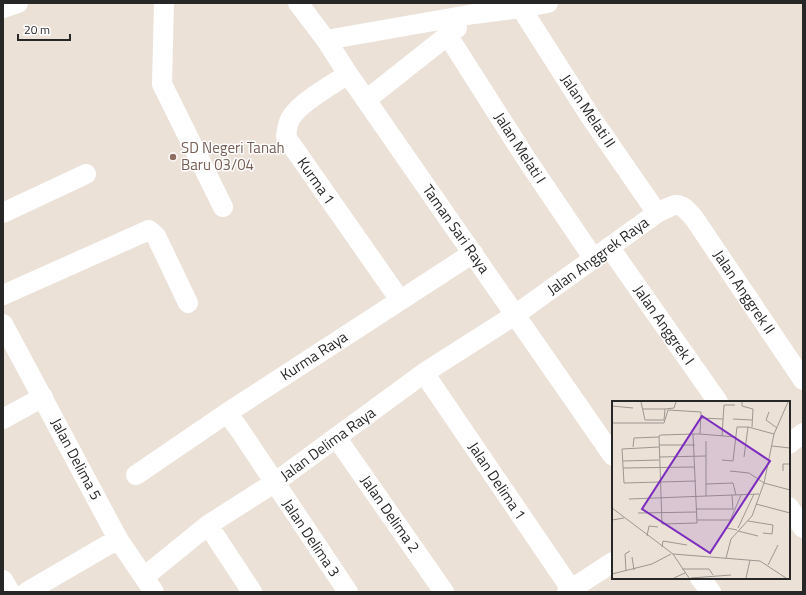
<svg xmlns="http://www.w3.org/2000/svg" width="806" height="595" font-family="'Titillium Web',sans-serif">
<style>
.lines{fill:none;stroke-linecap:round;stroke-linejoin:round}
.minor{stroke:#fff;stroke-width:20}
.education-dot{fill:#8d6e63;stroke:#fff;stroke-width:1.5}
.labels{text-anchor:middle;stroke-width:3;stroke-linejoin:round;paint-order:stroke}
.street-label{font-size:15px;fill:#272727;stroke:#fff}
.education-label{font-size:15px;fill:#785e54;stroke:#fff;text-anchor:start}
.inset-road{fill:none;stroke:#9d9791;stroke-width:1}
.view{fill:#7b2cbf;fill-opacity:0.15;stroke:#7b2cbf;stroke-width:2}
.inset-edge{fill:none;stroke:#272727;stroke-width:2}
</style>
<rect width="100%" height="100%" fill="#ebe1d7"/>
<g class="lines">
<path class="minor" d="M164,3l-2,81 61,123
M298,3l28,37 22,34 265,382
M3,8l15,-5
M521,8l69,108 67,97
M448,36l79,124 67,99
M326,40l148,-26 47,-6 27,-5
M348,74c-16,11 -46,27 -56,42 -5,7 -5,14 -6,21l114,163
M366,100l91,-72
M3,213l83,-39
M610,248l108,154
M3,295l146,-65 7,6 32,67
M3,324l115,215 36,53
M424,373l149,219
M3,419l40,-22
M336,437l108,155
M789,444l14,-11
M136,475l91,-62
M789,507l14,21
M208,525l44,67
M144,577l64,-52 66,-42 150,-110 91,-58 142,-102c21,-10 21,-13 37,5l109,162
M700,578l11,14
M3,580l7,12
M27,592l91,-53
M348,592l-109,-163 -12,-16 246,-160
M567,592l46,-30"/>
</g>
<circle class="education-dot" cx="173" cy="157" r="4"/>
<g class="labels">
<g class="street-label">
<text transform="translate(588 111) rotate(56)" y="5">Jalan Melati II</text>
<text transform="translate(520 148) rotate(57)" y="5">Jalan Melati I</text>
<text transform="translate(316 181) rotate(55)" y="5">Kurma 1</text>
<text transform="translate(456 229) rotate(55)" y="5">Taman Sari Raya</text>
<text transform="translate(598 256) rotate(-36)" y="5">Jalan Anggrek Raya</text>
<text transform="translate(744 292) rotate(56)" y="5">Jalan Anggrek II</text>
<text transform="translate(664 325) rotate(55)" y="5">Jalan Anggrek I</text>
<text transform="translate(314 356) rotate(-33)" y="5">Kurma Raya</text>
<text transform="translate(328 444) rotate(-36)" y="5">Jalan Delima Raya</text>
<text transform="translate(76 459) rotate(62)" y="5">Jalan Delima 5</text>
<text transform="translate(497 481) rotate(56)" y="5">Jalan Delima 1</text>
<text transform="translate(390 514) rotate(55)" y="5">Jalan Delima 2</text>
<text transform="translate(311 538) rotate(56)" y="5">Jalan Delima 3</text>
</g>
<g class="education-label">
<text x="181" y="153">SD Negeri Tanah<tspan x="181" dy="17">Baru 03/04</tspan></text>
</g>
</g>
<g transform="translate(612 401)">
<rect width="178" height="178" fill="#ebe1d7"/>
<path class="inset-road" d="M29,1l4,18h19l1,-11 9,-1 2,-6M130,1v4l11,3 -1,18M0,5l21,2M31,8h22M157,11l-3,8 11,8M88,17l23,1M121,18l19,1M0,22h52l4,-13 33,2 -1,22M81,33l4,89 -35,1 -3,-88 2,-1 32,-1h7l36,3M110,35l2,-31h11M94,40v15M47,44h36M160,45l18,2M21,46l1,-9 25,-1M47,46l-37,2 2,34 72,-2M47,56l47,-1v40M132,56l4,-30 26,7M110,59l11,1 4,-34h11M11,60l36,-1M11,67l72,-1M118,70l19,2 15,10 26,7M171,70v-7h7M94,83l27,-1 3,12M120,94l1,15M17,98l130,-5M144,103l34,9M0,107l61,46 16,24M84,108h37M26,112l58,-1M0,119l12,-2M85,119h34M136,120l25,4 -1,9 -9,-1M126,127l16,-34M125,129l-10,-2 14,-33M126,130l20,5M35,135l2,-10 9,1M50,146l1,-6 24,4M61,153l87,7 26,17M20,156l2,13M114,157l5,-19 21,-23 12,-33 10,-49 14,-32M156,164l10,-20M70,168h27l4,6M14,170l-1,-17 5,-3M0,173l40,-10 19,-10M62,177l11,-5M79,177l40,-3M134,177l4,-18"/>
<path class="view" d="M90,15l68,45 -60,92 -68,-44z"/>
<rect width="178" height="178" class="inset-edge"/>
</g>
<rect width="806" height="595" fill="none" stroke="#272727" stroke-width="8"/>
<path d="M18 34v6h52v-6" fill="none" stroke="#272727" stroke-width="2"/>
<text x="24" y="34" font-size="12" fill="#272727" stroke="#ffffff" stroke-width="3" paint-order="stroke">20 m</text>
</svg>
